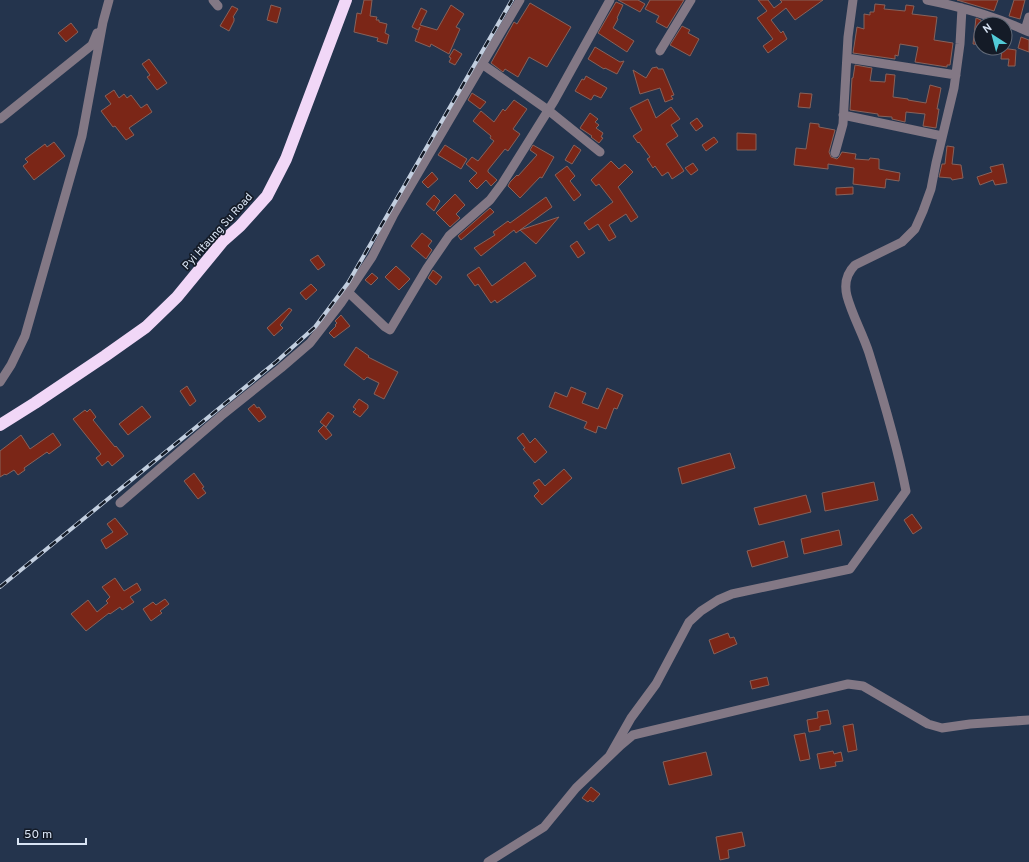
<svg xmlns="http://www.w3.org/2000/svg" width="1029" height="862" font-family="Overpass,sans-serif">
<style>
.building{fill:#7b2617;stroke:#87625b}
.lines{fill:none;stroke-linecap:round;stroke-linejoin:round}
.minor{stroke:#837885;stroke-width:9}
.highway{stroke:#f1d7f7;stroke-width:12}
.rail-casing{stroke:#c2cedf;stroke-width:4}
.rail{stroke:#141b27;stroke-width:2.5;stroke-dasharray:8;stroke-linecap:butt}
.labels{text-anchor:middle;stroke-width:3.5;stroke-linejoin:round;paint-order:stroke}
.street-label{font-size:11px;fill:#d9e4f4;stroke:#141b27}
</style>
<rect width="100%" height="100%" fill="#24344d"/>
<path class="building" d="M364,0h8l-2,16 7,1 -1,3h3v2l8,2 -2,9 4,2 -2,9 -10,-3 1,-3 -24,-6 3,-19 4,1z
M618,0h20l7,4 -5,8z
M650,0h34l-17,28 -11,-6 3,-6 -14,-7z
M758,0h10l6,8 8,-6 -2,-2h43l-28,20 -9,-12 -15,12 10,13 2,-2 4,8 -19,14 -5,-7 10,-7 -16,-21 10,-7z
M957,0h41l-4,11z
M1014,0h11l-5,19 -11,-3z
M616,2l7,3 -6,13 1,1 -5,9 21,13 -7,11 -29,-19z
M530,3l41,24 -24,40 -18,-10 -11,20 -13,-8 -2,3 -12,-9 23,-41 3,2z
M875,4l10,1 -1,4 21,2 1,-6 8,1 -2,8 25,3 -3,23 19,3 -3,22h-3v2l-32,-5 3,-15 -18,-3 -2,12 -3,-1v4l-42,-6 4,-26 7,2v-15l6,1v-3h4z
M271,5l10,3 -4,15 -10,-3z
M451,5l13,9 -8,13 4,2 -11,25 -18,-10 -1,3 -15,-6 5,-14 -2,3 -6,-3 9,-19 6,3 -7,14 17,5z
M232,6l6,3 -5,8 1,1v3l-5,10 -9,-5z
M976,18l5,2v25l-8,-1z
M71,23l7,9 -12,10 -8,-9z
M682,26l8,4 -2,3 11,6 -9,17 -20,-11z
M1021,37l8,3v12l-11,-4z
M595,47l25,15 4,-1 -7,13 -12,-6 -1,1 -16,-10z
M1002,48l14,2 -1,16h-7l1,-7h-8z
M454,49l8,5 -7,11 -6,-3 2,-4 -2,-1z
M149,59l18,24 -10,7 -10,-13 3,-2 -8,-11z
M855,65l17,3 -2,13 15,1 1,-8 9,1 -2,22 15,2v1l18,3 4,-18 11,3 -4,21h2l-3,19 -13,-2 2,-12 -19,-2 -1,10 -13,-3v-2l-14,-1v-2l-28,-4 2,-32h1z
M657,67l1,2h5l11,26 -3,1 2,3 -8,3 -5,-14 -20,6 -7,-24 13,8 6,-10z
M586,76l21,12 -6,10 -7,-3 -3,5 -16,-9 7,-12 2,1z
M114,90l5,8 5,-4 3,4 4,-3 10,13 6,-4 5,8 -23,16 5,7 -8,5 -11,-14 -2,1 -12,-16 10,-7 -6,-8z
M472,93l14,9 -6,7 -12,-9z
M800,93l12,1 -2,14 -12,-1z
M648,99l8,19 15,-11 9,12 -9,6 7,11 -12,8 18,27 -12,8 -4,-7 -6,4 -7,-10 -2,2 -6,-9 3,-2 -11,-15 -1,1 -5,-7 9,-6 -12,-22z
M514,100l13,9 -14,20 7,5 -12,17 -3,-2 -17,21v2l9,8 -6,6 -5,-6 -9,9 -8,-8 8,-8 -11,-9 6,-7 6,4 16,-20 -4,-3 1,-2 -18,-15 8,-10 13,11 9,-13 2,2z
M590,113l8,6 -3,3 4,3 -3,3 7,5 -2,4 2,1 -4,5 -8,-6 1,-1 -12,-8z
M697,118l6,8 -7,5 -6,-8z
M810,123l9,1v3l16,3 -6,22 2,5 6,2 2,-2 3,-5 14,2 -1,5 14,1 1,-2 9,1v10l21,4 -1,8 -13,-2 -1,9 -32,-4 1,-16 -26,-4v5l-34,-4 2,-17 10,1z
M737,133l19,1v16h-19z
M714,137l4,5 -12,9 -4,-6z
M54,142l11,14 -31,24 -11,-14 5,-4 -3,-3 20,-15 2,3z
M445,145l22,14 -6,10 -23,-14z
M533,145l21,12 -12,21 -2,-1 -20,21 -12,-12 2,-4 7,-7 1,1 19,-21 -7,-5z
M574,145l7,5 -9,14 -7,-4z
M947,146l7,1 -2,17 9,1 2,13 -11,2 -1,-2 -12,-1 3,-13h3z
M611,161l8,8 6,-5 8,8 -15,15 20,30 -7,5 -5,-8 -17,11 7,12 -7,4 -11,-17 -9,6 -5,-7 29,-21 -14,-18 -3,2 -5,-6z
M693,163l5,7 -7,5 -6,-7z
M1003,164l4,19 -12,2 -2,-5 -13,5 -3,-8 15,-5 -2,-5z
M567,166l8,10 -5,5 11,14 -7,6 -19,-26z
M432,172l6,7 -10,9 -6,-6z
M853,187v7l-17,1v-7z
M455,194l10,11 -9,9 4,4 -10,9 -14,-14z
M434,195l6,6 -6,10 -8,-7z
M546,197l6,10 -36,26 -2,-3 -33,26 -7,-8 21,-13 -2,-3 15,-11 2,2z
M490,208l4,4 -33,28 -3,-4z
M559,217l-23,27 -16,-14z
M422,233l10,8 -4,5 4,4 -6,9 -15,-13z
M577,241l8,12 -7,5 -8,-12z
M318,255l7,10 -7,5 -8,-10z
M525,262l11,14 -39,27 -2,-3 -4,3 -13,-19 -3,2 -8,-11 12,-8 13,19z
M396,266l14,13 -11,11 -14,-13z
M433,270l9,7 -6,8 -8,-7z
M372,273l6,5 -7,7 -6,-5z
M311,284l6,6 -11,10 -6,-7z
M289,308l3,2 -12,15 3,3 -9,8 -7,-8z
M341,315l9,11 -16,12 -5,-5 7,-7 -1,-1 2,-2 -2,-2z
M356,347l13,9 -1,1 30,15 -14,27 -10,-5 5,-11 -12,-6 -3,3 -20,-15z
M187,386l9,15 -6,5 -10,-15z
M571,387l15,6 -4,10 16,6 9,-21 16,7 -6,14 -3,-1 -8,21 -8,-3 -2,7 -12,-5 3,-6 -38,-15 6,-15 12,5z
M359,399l9,6v3l-8,9 -7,-5 3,-3 -3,-2z
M254,404l3,4 2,-1 7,10 -7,5 -11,-13z
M142,406l9,11 -23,18 -9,-11z
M90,409l6,8 -3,3 22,27 1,-1 8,10 -12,10 -4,-5 -6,5 -6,-8 5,-4 -28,-35 12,-9 2,2z
M328,412l6,4 -8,11 -6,-5z
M324,425l8,10 -6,5 -8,-9z
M53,433l8,12 -12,9 -2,-2 -23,16 1,2 -7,5 -4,-5 -8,5 -1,-1 -5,3v-26l21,-16 9,14z
M523,433l7,10 5,-5 12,14 -12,11 -12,-14 2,-1 -8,-10z
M730,453l5,15 -53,16 -4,-16z
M564,469l8,9 -30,27 -8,-9 5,-5 -6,-8 6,-4 6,7z
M194,473l10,14 -2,1 4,5 -8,6 -14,-18z
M874,482l4,18 -53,11 -3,-18z
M806,495l5,17 -52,13 -5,-17z
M912,514l10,14 -9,6 -9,-14z
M115,518l13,16 -22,15 -5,-9 12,-8 -6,-8z
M839,530l3,15 -38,9 -3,-15z
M784,541l4,16 -36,10 -5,-16z
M115,578l9,13 13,-8 4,7 -11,7 4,5 -12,8 -2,-3 -10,7 -1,-1 -23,18 -15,-17 17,-14 9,12 11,-9 -2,-2 4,-4 -8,-10z
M165,599l4,5 -9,7 2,2 -11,8 -8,-12 10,-7 3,3z
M728,633l2,5 4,-1 3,7 -23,10 -5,-14z
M767,677l2,8 -17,4 -2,-8z
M828,710l3,14 -11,2v4l-11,2 -2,-12 11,-2 -1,-6z
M853,724l4,26 -9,2 -5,-26z
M805,733l5,26 -10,2 -6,-26z
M833,751l1,3 7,-2 2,9 -8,1 1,4 -16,3 -3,-15z
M706,752l6,23 -43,10 -6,-23z
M591,787l9,7 -7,8 -3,-2 -2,2 -6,-4z
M742,832l3,14 -17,4 1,8 -9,2 -4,-23z"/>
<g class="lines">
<path class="minor" d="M213,0l5,6
M927,0c35,7 70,17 102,32
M1025,30l4,-13
M660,51l31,-51
M847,58l109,17
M482,64l66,46 52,42
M843,115l99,21
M0,119l92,-74 5,-12
M835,153l8,-29 5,-87 5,-37
M348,292l37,35 5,3 37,-62 22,-32 41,-36 12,-16 52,-83 56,-101
M0,382l11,-17 14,-29 57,-200 21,-114 6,-22
M120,503l101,-87 60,-48 29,-25 31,-40 31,-46 22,-43 126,-214
M610,755l21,-37 25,-34 33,-62 12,-11 17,-11 14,-6 118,-25 56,-78c-9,-47 -23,-93 -37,-138 -6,-19 -17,-38 -22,-57 -3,-12 -1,-22 8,-31l47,-23 13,-13 8,-18 8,-22 5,-26 18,-75 6,-44 2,-36
M488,862l56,-35 32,-39 45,-43 12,-10 215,-51 15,2 65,38 14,4 28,-4 59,-4"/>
<path class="highway" d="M0,425l35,-22 70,-47 41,-29 31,-30 46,-56 17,-15 27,-30 19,-37 60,-159"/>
<defs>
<path id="rail" d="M0,587l276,-225 39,-35 33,-44 164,-283"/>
</defs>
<use href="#rail" class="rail-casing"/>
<use href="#rail" class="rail"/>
</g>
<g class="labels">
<g class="street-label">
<text transform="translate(217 231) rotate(-48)" y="4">Pyi Htaung Su Road</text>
</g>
</g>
<g transform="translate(993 36) rotate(324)"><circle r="19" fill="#141b27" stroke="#636b79"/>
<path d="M0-3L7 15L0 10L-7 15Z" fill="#52cbd7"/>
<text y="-6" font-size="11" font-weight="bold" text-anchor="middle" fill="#d9e4f4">N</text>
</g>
<path d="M18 838v6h68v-6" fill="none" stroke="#d9e4f4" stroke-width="2"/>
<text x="24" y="838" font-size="12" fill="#d9e4f4" stroke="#141b27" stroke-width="3" paint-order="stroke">50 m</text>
</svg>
